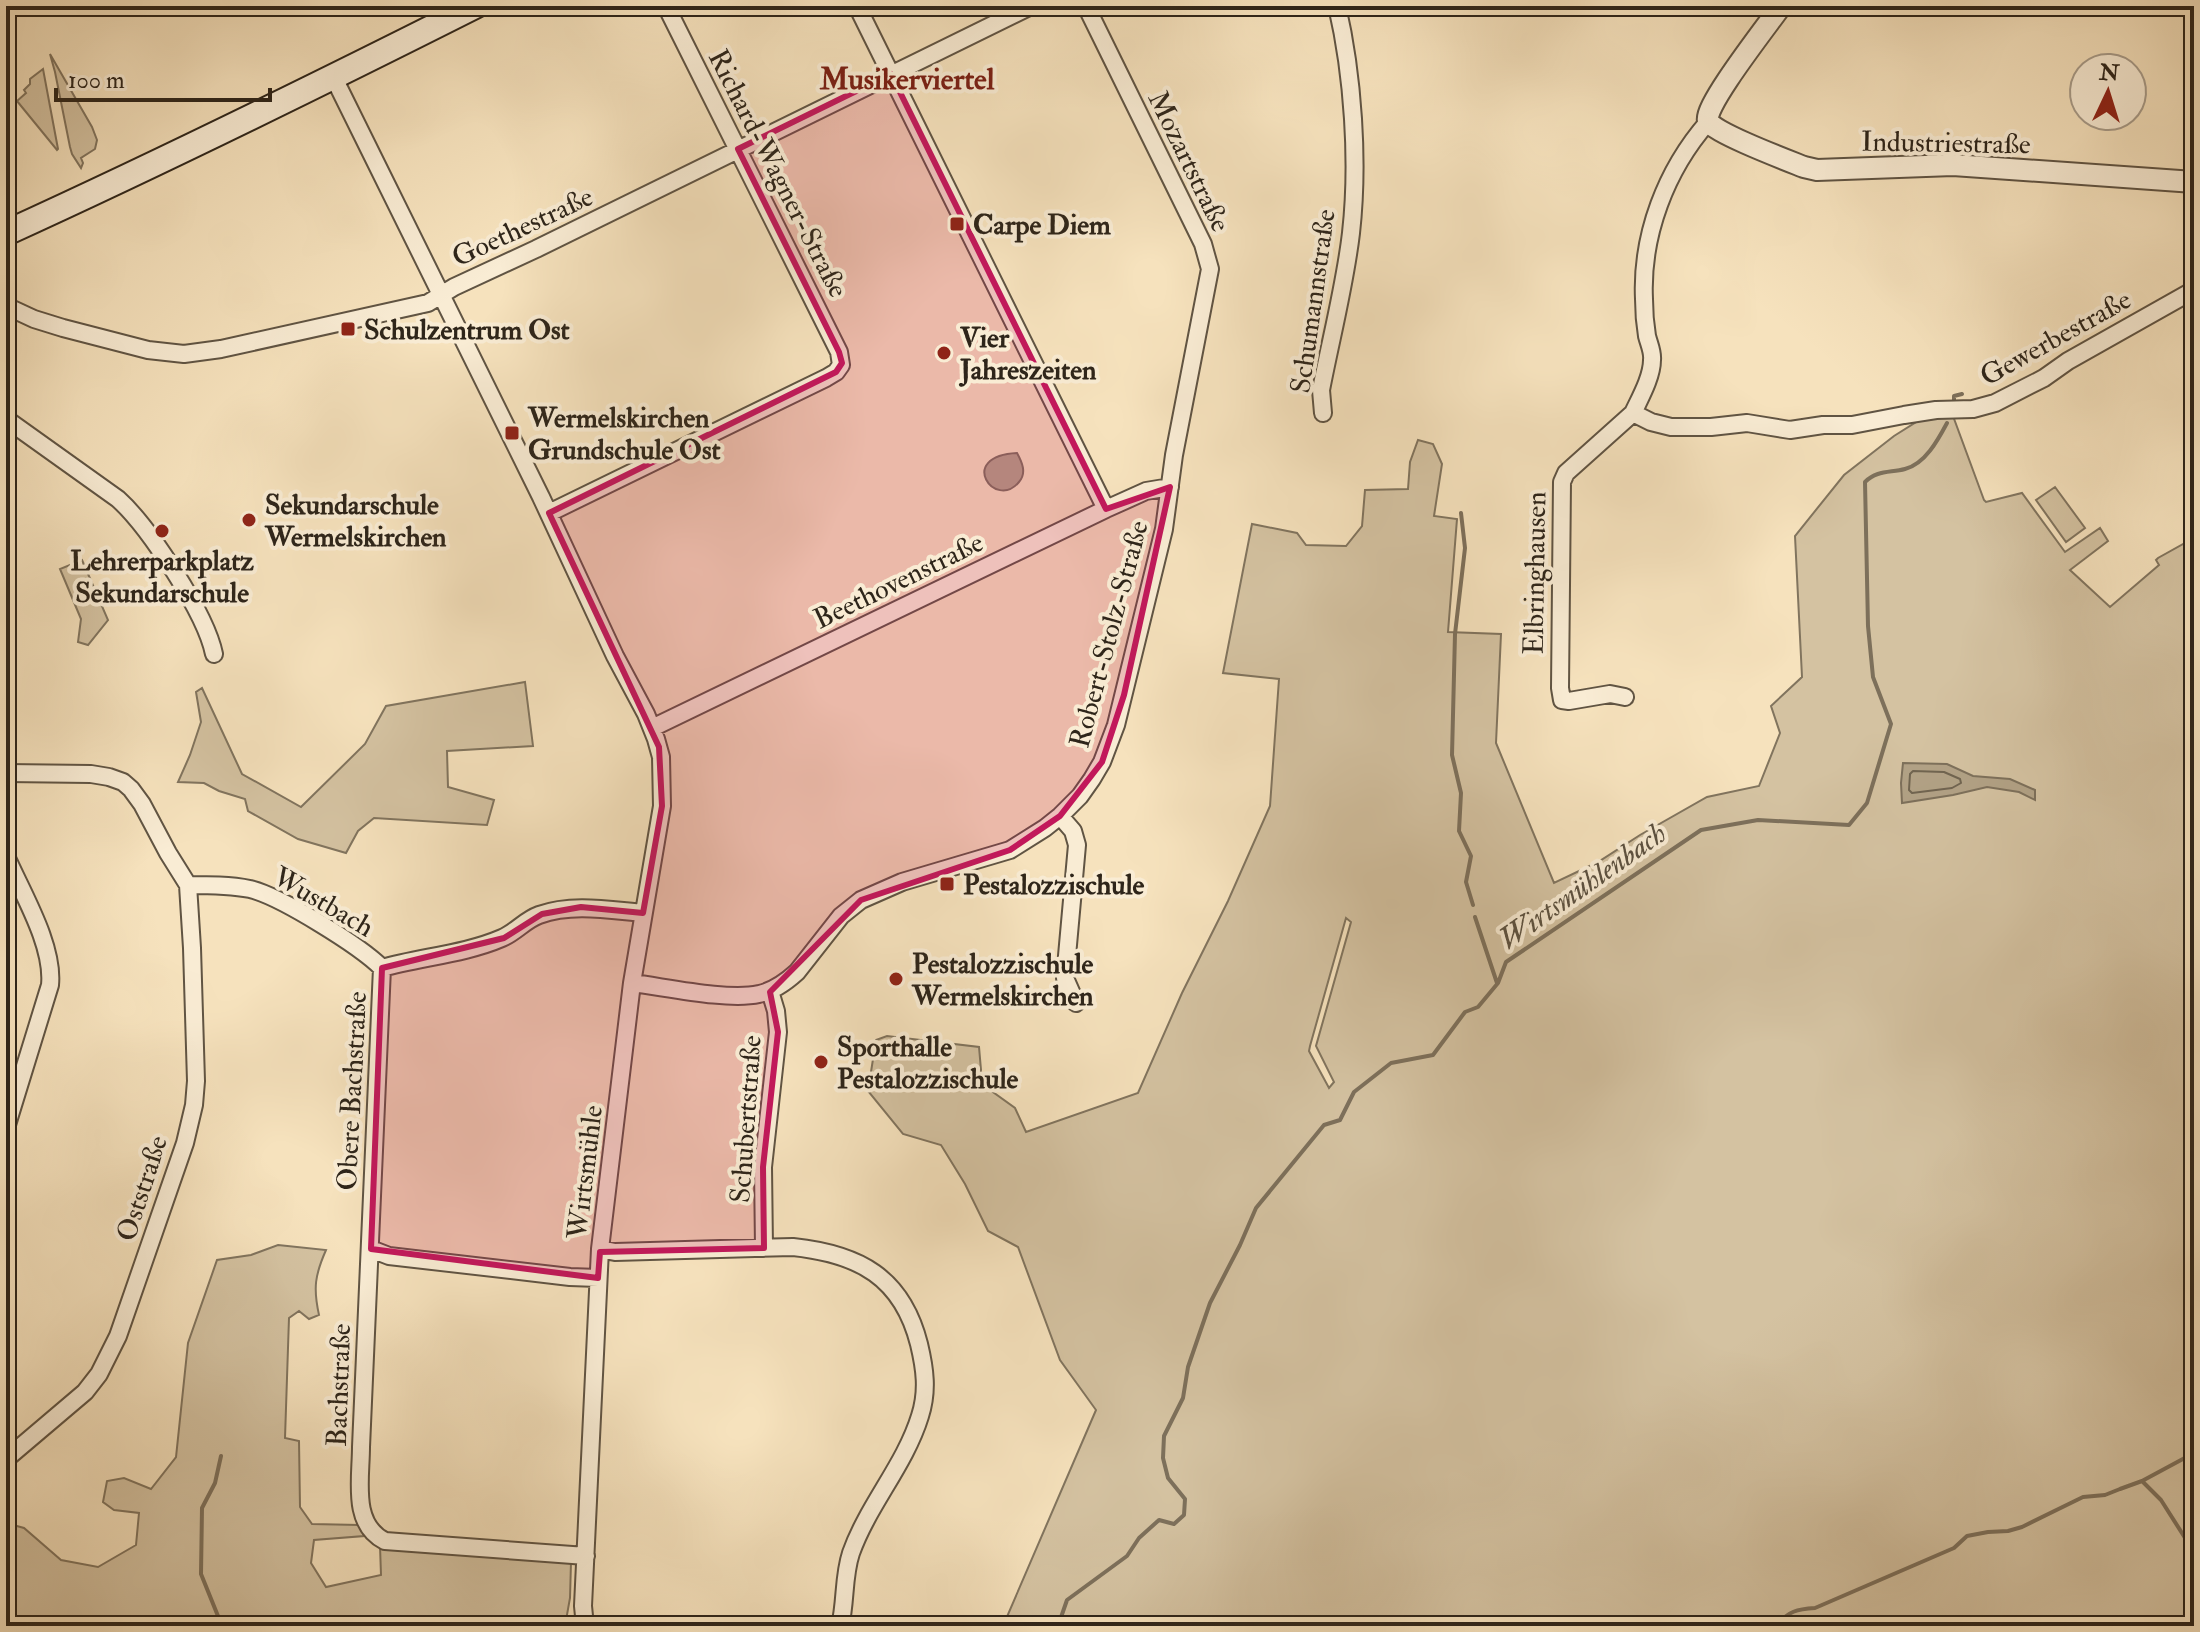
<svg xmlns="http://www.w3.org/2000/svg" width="2200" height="1632" font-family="'IM FELL Double Pica',serif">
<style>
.green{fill:#d4c2a1;stroke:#81745e;stroke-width:2;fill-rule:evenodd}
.water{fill:#b2a286;stroke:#7d705b;stroke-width:2}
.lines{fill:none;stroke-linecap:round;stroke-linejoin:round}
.shore{stroke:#706450;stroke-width:2}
.stream{stroke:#7d705b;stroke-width:4}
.minor-casing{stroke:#605443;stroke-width:20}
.tertiary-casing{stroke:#605443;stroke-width:24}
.secondary-casing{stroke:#2e251a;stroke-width:28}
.minor{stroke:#f9ecd4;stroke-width:16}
.tertiary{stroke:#f9ecd4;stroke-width:20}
.secondary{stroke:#f9ecd4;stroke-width:24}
.marked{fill:#c2185b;fill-opacity:0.2;stroke:#c2185b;stroke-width:6;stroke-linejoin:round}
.poi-dot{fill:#8f2418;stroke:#f9ecd4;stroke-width:3}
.labels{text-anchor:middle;stroke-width:8;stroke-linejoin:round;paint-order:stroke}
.street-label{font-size:28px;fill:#2e251a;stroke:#f9ecd4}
.poi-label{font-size:28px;font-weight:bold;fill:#2e251a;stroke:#f9ecd4;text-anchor:start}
.neighbourhood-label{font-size:30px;font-weight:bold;fill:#7a1f14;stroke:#f9ecd4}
.water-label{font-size:30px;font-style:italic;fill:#5c5140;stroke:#f9ecd4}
</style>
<rect width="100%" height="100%" fill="#f6e2bd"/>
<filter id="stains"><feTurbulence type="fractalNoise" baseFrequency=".0025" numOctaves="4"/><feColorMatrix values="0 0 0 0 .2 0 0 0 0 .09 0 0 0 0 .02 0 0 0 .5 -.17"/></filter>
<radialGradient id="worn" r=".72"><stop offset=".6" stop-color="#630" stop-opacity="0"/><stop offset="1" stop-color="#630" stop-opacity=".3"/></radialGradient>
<path class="green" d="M50,54l42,73 5,13 -2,9 -14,9 2,5 -2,5 -9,-14 -2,-7 -15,-75z
M43,69l15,80 -1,1 -40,-49 9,-8 -2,-3 6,-6v-5z
M1931,416h22l31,84 2,2 36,-9 43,59 35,-24 8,13 -38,29 40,37 49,-42 -3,-5 2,-2 36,-20v1088h-1191l93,-216 -36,-50 -42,-113 -30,-16 -23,-47 -24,-39 -38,-11 -35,-43 8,-51 11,-4 92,11 2,23 -2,12 36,26 11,24 112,-39 44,-100 46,-92 42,-95 9,-127 -56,-6 29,-149 45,9 9,12 40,1 16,-20 3,-36 43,-1 2,-27 8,-22 15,4 9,20 -8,52 23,3 -9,113 53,2 -5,109 58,140 44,-21 42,-27 67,-38 52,-11 21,-53 -9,-27 31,-29 -7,-141 49,-61 50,-39 24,-15zM1346,918l5,4 -35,124 18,36 -5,6 -20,-37 1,-5z
M2055,487l30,41 -19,14 -30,-42z
M82,560l26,60 -20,25 -10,-3 3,-23 -21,-50z
M525,682l8,64 -86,5 1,36 46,13 -7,25 -113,-7 -16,13 -12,22 -48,-14 -50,-28 -3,-12 -26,-8 -15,-8 -26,-1 12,-27 11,-33 -5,-30 6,-4 40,86 59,33 64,-63 21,-38z
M278,1245l48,5c-11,25 -13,38 -7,65l-10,4 -10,-8 -10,7 -4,120 14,3 1,66 12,17 47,1 5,11 -50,4 -3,23 15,24 55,-12 -1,-29 191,16 -1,36 -5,28h-559v-103l18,5 37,32 37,7 38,-22 3,-32 -25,-3 -11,-8 4,-21 17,-3 27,11 25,-32 12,-114 29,-83 34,-5z"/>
<path class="water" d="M1017,453c5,9 10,20 2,29 -24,29 -63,-26 -2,-29z
M1903,763l44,1 26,12 37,3 25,11v10l-16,-8 -32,-5 -34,8 -51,8 -1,-20z"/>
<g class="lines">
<path class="shore" d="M1913,771l31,1 16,7 1,4 -9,5 -40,5 -3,-3 1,-16z"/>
<path class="stream" d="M1954,404v-8l8,-2
M1461,513l4,35 -10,86 -3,121 9,38 -2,38 12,25 -5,26 7,23
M1475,917l22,66
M221,1456l-6,27 -13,25 -1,66 21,52
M2142,1481l19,19 33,52
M1058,1626l9,-26 60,-44 12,-18 20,-18 15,4 10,-9 1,-16 -17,-21 -5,-20 1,-22 19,-38 5,-31 22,-64 30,-58 16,-37 68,-83 16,-5 14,-28 37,-29 42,-8 32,-43 13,-5 20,-24 8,-21 195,-132 57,-10 91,5 18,-22 24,-79 -18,-47 -5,-51 -3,-144c12,-12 25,-9 40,-13 20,-5 33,-29 42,-46
M1778,1626c8,-15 21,-17 37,-18l139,-60 13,-12 21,-4 20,-1 14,-4 61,-30 22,-2 15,-6 22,-8 52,-28"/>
<defs>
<path id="minor" d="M857,6l249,503
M334,78l207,419 74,159 31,58 10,25 5,18 1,49 -30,177 -32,266 -17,357 2,20
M6,306l28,13 29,9 85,22 36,4 37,-5 207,-46 26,-16 82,-38 495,-243
M1323,413l-2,-23c10,-52 24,-105 30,-157 8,-71 2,-158 -14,-227
M1633,413l18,9 20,5h40l36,-4 43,7 33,-5h29l52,-10 32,-5 37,-1 22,-6 49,-25 24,-17 126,-71
M6,419l112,80c31,28 88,115 96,155
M549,513l277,-135 10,-6 5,-7 -2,-13 -173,-346
M1625,697l-15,-3 -41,7 -7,-1 -2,-12 2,-206 4,-9 67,-60c7,-15 19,-36 19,-53 1,-8 -3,-16 -5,-24 -2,-12 -3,-25 -3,-37 -3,-64 22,-129 64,-177
M652,728l454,-219 40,-18 24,-4
M6,773l85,1 18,3 14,5 8,7 11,15 26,49 20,32 4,63 4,133 -2,24 -9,38 -67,193 -19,38 -14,18 -79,67
M1060,816l13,15 4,14 -12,133 11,25
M6,856c16,37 48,89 44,129l-44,143
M188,885c21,0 42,0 62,4 30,7 110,57 132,79
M382,968l-21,479c0,32 -10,77 24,94l201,15
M382,968c39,-11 83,-14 120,-30 14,-6 23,-18 37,-23 33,-12 70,-5 104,-2
M632,983c33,4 96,18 127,11 15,-3 27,-12 38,-22l44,-56 20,-16 41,-18 108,-32 35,-22 15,-12 20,-20 12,-17 10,-17 14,-37 48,-196 10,-74 36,-186 -7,-25 -117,-238
M764,1248l-1,-81 15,-135 -2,-21 -6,-20
M371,1249l18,7 181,21 28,1
M600,1249l15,3 178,-5c66,7 109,30 126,97 6,25 9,47 1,72 -15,49 -52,89 -69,137 -8,24 -5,49 -11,73"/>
<path id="tertiary" d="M1781,6c-11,16 -79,102 -73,115 4,11 81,40 96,46l13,3 136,-5 241,17"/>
<path id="secondary" d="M6,233c158,-72 314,-149 469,-227"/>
</defs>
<use href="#minor" class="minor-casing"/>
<use href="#tertiary" class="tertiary-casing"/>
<use href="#secondary" class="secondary-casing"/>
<use href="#minor" class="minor"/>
<use href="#tertiary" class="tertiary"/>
<use href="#secondary" class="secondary"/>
</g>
<path class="marked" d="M891,74l215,435 64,-22 -46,208 -22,67 -42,54 -50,34 -149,50 -91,92 8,40 -15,135 1,81 -164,4 -2,26 -227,-29 11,-281 122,-30 38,-24 39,-7 62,6 19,-107 -3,-59 -110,-234 287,-141 6,-9 -3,-11 -101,-203z"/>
<g class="poi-dot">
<rect x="949" y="216" width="16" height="16" rx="4"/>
<rect x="340" y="321" width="16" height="16" rx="4"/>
<circle cx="944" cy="353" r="8"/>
<rect x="504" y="425" width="16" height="16" rx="4"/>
<circle cx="249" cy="520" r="8"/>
<circle cx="162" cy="531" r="8"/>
<rect x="939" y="876" width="16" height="16" rx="4"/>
<circle cx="896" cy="979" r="8"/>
<circle cx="821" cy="1062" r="8"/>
</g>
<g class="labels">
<g class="street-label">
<text transform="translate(1946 142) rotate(1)" y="10">Industriestraße</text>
<text transform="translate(1190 161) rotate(64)" y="10">Mozartstraße</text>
<text transform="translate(779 173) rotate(63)" y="10">Richard-Wagner-Straße</text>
<text transform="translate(522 226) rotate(-25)" y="10">Goethestraße</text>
<text transform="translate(1312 301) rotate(-82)" y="10">Schumannstraße</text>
<text transform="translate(2055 337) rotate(-29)" y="10">Gewerbestraße</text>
<text transform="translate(1534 573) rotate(-89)" y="10">Elbringhausen</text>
<text transform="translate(898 580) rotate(-26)" y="10">Beethovenstraße</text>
<text transform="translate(1108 634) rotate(-75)" y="10">Robert-Stolz-Straße</text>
<text transform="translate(324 901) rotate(30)" y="10">Wustbach</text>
<text transform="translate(351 1091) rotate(-87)" y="10">Obere Bachstraße</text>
<text transform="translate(745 1119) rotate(-86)" y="10">Schubertstraße</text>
<text transform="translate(584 1172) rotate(-83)" y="10">Wirtsmühle</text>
<text transform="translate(141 1188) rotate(-72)" y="10">Oststraße</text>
<text transform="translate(338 1385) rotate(-88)" y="10">Bachstraße</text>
</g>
<g class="poi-label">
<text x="973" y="234">Carpe Diem</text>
<text x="364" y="339">Schulzentrum Ost</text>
<text x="960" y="347">Vier<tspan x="960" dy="32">Jahreszeiten</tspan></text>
<text x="528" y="427">Wermelskirchen<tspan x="528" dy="32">Grundschule Ost</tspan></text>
<text x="265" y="514">Sekundarschule<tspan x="265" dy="32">Wermelskirchen</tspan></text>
<text x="162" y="570" text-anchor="middle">Lehrerparkplatz<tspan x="162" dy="32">Sekundarschule</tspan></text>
<text x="963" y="894">Pestalozzischule</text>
<text x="912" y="973">Pestalozzischule<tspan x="912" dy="32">Wermelskirchen</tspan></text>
<text x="837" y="1056">Sporthalle<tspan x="837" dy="32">Pestalozzischule</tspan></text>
</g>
<g class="neighbourhood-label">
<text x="907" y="89">Musikerviertel</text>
</g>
<g class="water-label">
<text transform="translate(1582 886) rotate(-35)" y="10">Wirtsmühlenbach</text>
</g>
</g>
<rect width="2200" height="1632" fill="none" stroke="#f6e2bd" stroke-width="32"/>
<rect x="8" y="8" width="2184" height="1616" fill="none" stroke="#2e251a" stroke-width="4"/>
<rect x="16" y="16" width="2168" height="1600" fill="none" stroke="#2e251a" stroke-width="2"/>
<g transform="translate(2108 92) rotate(4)"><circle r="38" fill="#f9ecd4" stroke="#a89c8a" stroke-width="2"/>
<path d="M0-6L14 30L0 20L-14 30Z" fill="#8f2418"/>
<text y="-12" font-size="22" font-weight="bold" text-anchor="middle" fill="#2e251a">N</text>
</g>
<path d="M56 88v12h214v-12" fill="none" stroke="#2e251a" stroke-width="4"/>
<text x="68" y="88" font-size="24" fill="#2e251a" stroke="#f9ecd4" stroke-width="6" paint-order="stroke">100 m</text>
<rect width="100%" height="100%" filter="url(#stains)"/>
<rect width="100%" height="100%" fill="url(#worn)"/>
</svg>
